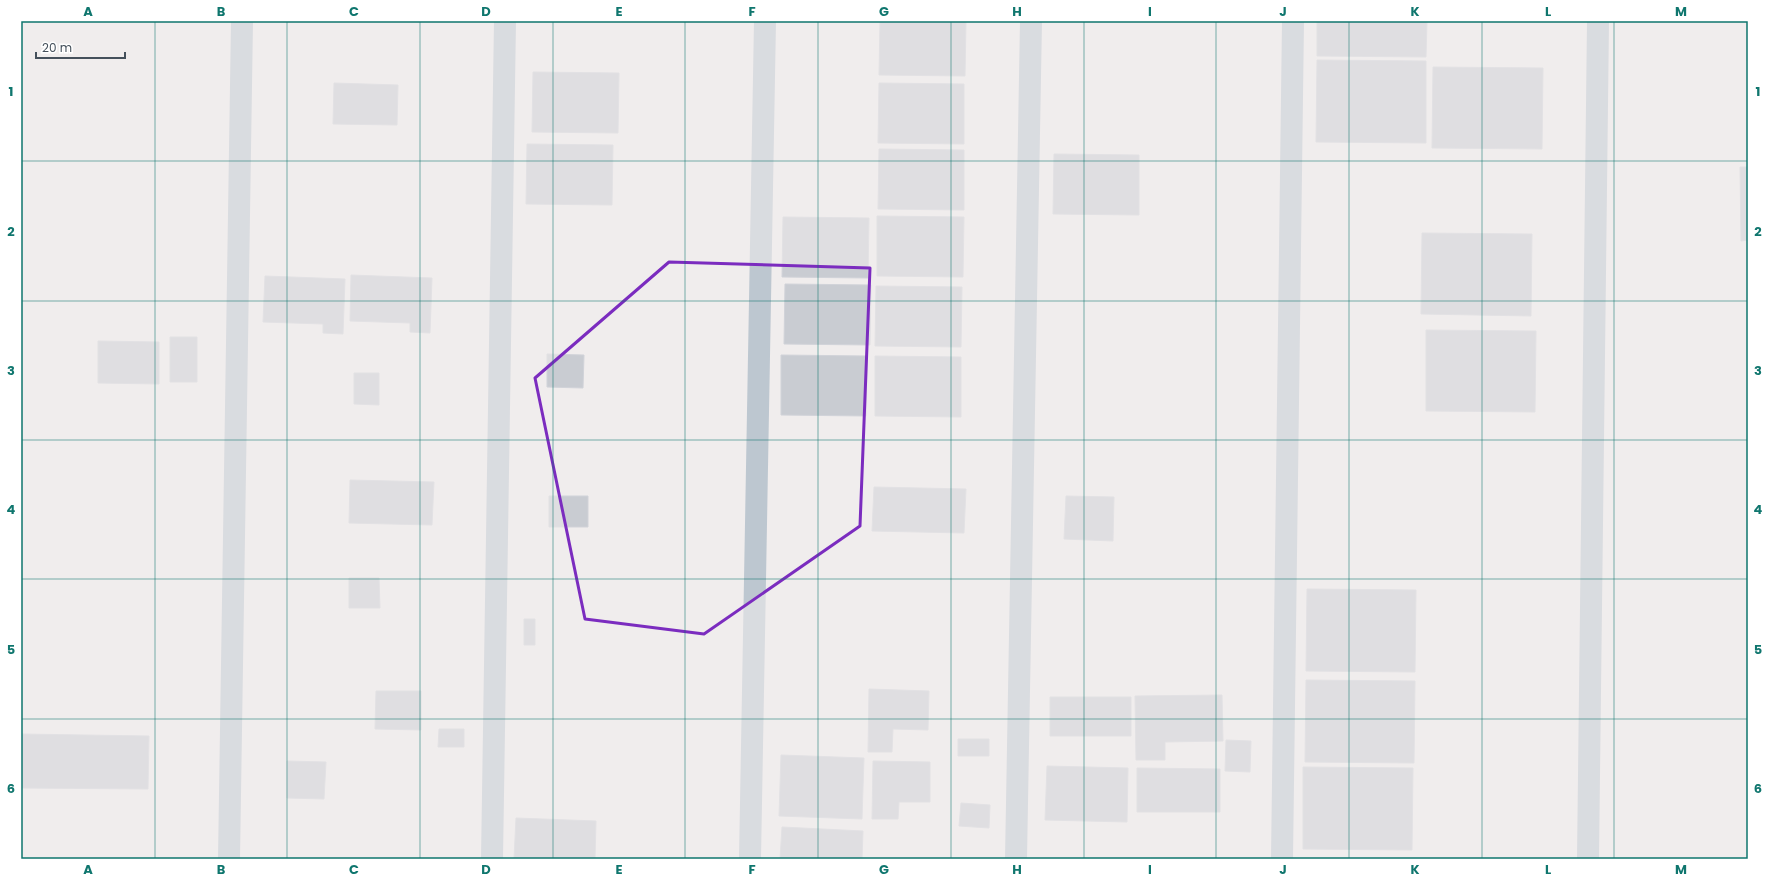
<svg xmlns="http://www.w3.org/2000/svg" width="1769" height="880" font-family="Poppins,sans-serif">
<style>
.building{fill:#c9ccd2;stroke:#d1d3d9}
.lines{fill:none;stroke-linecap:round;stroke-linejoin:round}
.minor{stroke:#bdc7d0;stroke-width:22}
.marked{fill:none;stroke:#7b2cbf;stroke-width:3;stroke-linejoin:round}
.grid{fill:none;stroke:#0f766e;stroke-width:1;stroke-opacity:0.55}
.neatline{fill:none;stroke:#0f766e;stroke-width:1.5}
.grid-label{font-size:13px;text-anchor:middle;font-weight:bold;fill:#0f766e}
</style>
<rect width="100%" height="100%" fill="#f0eded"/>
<path class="building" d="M880,21h86l-1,55 -86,-1z
M1317,21h110l-1,36 -109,-1z
M1747,21h1v40h-1z
M1317,60l109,1v82l-110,-1z
M1433,67l110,1 -1,81 -110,-1z
M533,72l86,1 -1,60 -86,-1z
M334,83l64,2 -1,40 -64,-1z
M879,83l85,1v60l-86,-1z
M527,144l86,1 -1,60 -86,-1z
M879,149l85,1v60l-86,-1z
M1054,154l85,1v60l-86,-1z
M1740,167h8v73l-7,1z
M877,216l87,1 -1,60 -86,-1z
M783,217l86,1 -1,60 -86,-1z
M1422,233l110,1 -1,82 -110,-2z
M351,275l81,3 -2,55 -20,-1v-9l-60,-2z
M265,276l80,3 -2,55 -20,-1v-9l-60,-2z
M785,284l86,1 -1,60 -86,-1z
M876,286l86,1 -1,60 -86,-1z
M1426,330l110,1 -1,81 -109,-1z
M170,337h27v45h-27z
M98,341l61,1v42l-61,-1z
M547,354l37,1 -1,33 -36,-1z
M781,355l86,1 -1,60 -85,-1z
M875,356l86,1v60l-86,-1z
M354,373h25v32l-25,-1z
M350,480l84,2 -2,43 -83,-2z
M874,487l92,2 -2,44 -92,-2z
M549,496h39v31h-39z
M1066,496l48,1 -1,44 -49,-2z
M349,578h30l1,30h-31z
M1307,589l109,1 -1,82 -109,-1z
M524,619h11v26h-11z
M1306,680l109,1 -1,82 -109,-1z
M869,689l60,2 -1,39 -35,-1 -1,23h-24z
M376,691h45v39l-46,-1z
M1222,695l1,46 -58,1v18h-29l-1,-64z
M1050,697h81v39h-81z
M439,729h25v18h-26z
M21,734l128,2 -1,53 -127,-1z
M958,739h31v17h-31z
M1226,740l25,1 -1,31 -25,-1z
M781,755l83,3 -2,61 -83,-3z
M287,761l39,1 -2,37 -37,-1z
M873,761l57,1v40h-31l-1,17h-26z
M1047,766l81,2 -1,54 -82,-2z
M1303,767l110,1 -1,82 -109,-1z
M1137,768l83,1v43h-83z
M961,803l29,2 -1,23 -30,-2z
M516,818l80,3 -1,38h-81z
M782,827l81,4 -1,28h-82z"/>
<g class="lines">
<path class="minor" d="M229,859l13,-838
M492,859l13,-838
M750,859l15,-838
M1016,859l15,-838
M1282,859l11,-838
M1588,859l10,-838"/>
</g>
<path d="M0 0H1769V880H0ZM669,262l201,6 -10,258 -156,108 -119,-15 -50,-241z" fill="#f0eded" fill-opacity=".55" fill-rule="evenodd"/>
<path class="marked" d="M669,262l201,6 -10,258 -156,108 -119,-15 -50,-241z"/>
<path class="grid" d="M155,21v838M287,21v838M420,21v838M553,21v838M685,21v838M818,21v838M951,21v838M1084,21v838M1216,21v838M1349,21v838M1482,21v838M1614,21v838M21,161h1727M21,301h1727M21,440h1727M21,579h1727M21,719h1727"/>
<rect width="1769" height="880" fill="none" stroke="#ffffff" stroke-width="44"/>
<path d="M36 52v6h89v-6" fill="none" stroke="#45505b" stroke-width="2"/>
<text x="42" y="52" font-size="12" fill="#45505b" stroke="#ffffff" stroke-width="3" paint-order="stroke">20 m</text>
<rect x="22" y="22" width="1725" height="836" class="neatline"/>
<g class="grid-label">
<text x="88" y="16">A</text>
<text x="221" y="16">B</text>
<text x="354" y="16">C</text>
<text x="486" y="16">D</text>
<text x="619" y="16">E</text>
<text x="752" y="16">F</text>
<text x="884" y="16">G</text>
<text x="1017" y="16">H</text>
<text x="1150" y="16">I</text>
<text x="1283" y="16">J</text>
<text x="1415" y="16">K</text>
<text x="1548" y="16">L</text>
<text x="1681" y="16">M</text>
<text x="11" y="96">1</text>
<text x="1758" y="96">1</text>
<text x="11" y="236">2</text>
<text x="1758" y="236">2</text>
<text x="11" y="375">3</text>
<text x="1758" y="375">3</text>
<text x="11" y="514">4</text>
<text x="1758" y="514">4</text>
<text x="11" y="654">5</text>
<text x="1758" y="654">5</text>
<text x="11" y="793">6</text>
<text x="1758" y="793">6</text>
<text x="88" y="874">A</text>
<text x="221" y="874">B</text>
<text x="354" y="874">C</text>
<text x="486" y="874">D</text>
<text x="619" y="874">E</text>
<text x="752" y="874">F</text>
<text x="884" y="874">G</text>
<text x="1017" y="874">H</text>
<text x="1150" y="874">I</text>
<text x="1283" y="874">J</text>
<text x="1415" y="874">K</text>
<text x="1548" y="874">L</text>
<text x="1681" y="874">M</text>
</g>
</svg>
